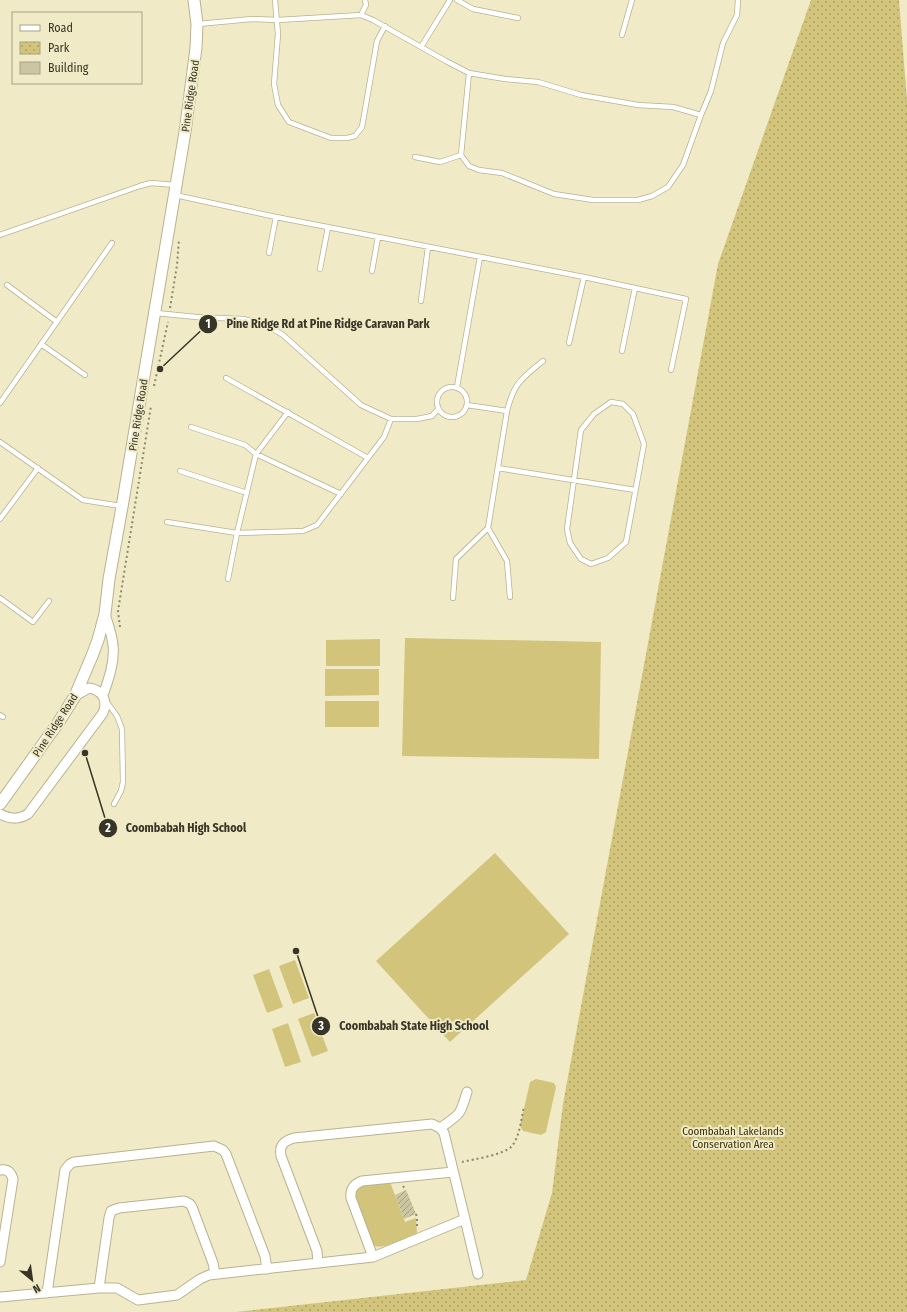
<svg xmlns="http://www.w3.org/2000/svg" width="907" height="1312" font-family="'Fira Sans Condensed',sans-serif">
<style>
.green{fill:#d2c57b}
.park{fill:url(#park-dots)}
.building{fill:url(#building-hatch)}
.lines{fill:none;stroke-linecap:round;stroke-linejoin:round}
.service-casing{stroke:#b8b290;stroke-width:6}
.minor-casing{stroke:#b8b290;stroke-width:11}
.tertiary-casing{stroke:#b8b290;stroke-width:13}
.path{stroke:#8b876f;stroke-width:2;stroke-dasharray:2 3;stroke-linecap:butt}
.service{stroke:#fff;stroke-width:4.5}
.minor{stroke:#fff;stroke-width:9}
.tertiary{stroke:#fff;stroke-width:11}
.labels{text-anchor:middle;stroke-width:4;stroke-linejoin:round;paint-order:stroke}
.street-label{font-size:11px;fill:#373527;stroke:#f0eac6}
.park-label{font-size:11px;fill:#38310a;stroke:#f0eac6}
.leader{fill:none;stroke:#373527;stroke-width:1.5}
.callout-dot{fill:#373527;stroke:#f0eac6;stroke-width:1.5}
.mark-label{font-size:12px;text-anchor:middle;font-weight:bold;fill:#fff}
.callout-label{font-size:12px;text-anchor:middle;font-weight:bold;fill:#373527;stroke:#f0eac6;stroke-width:4;stroke-linejoin:round;paint-order:stroke}
</style>
<defs>
<pattern id="park-dots" width="8" height="8" patternUnits="userSpaceOnUse"><rect width="8" height="8" fill="#d2c57b"/><path d="M2 2h.1M6 6h.1" fill="none" stroke="#aba165" stroke-width="1.8" stroke-linecap="round"/></pattern>
<pattern id="building-hatch" width="6" height="6" patternUnits="userSpaceOnUse"><rect width="6" height="6" fill="#cbc5a1"/><path d="M-1 1l2-2M0 6l6-6M5 7l2-2" fill="none" stroke="#a6a183"/></pattern>
</defs>
<rect width="100%" height="100%" fill="#f0eac6"/>
<path class="green" d="M405,638l196,4 -2,117 -197,-3z
M380,639v27h-54v-26z
M325,669h54v26l-54,1z
M325,701h54v26h-54z
M495,853l74,81 -119,108 -74,-81z
M295,960l14,38 -16,6 -14,-38z
M269,969l14,38 -16,6 -14,-38z
M314,1013l14,38 -16,6 -14,-38z
M288,1023l13,39 -16,5 -13,-38z
M536,1079l18,4 2,4 -10,45 -5,3 -18,-4 -3,-5 10,-44z
M390,1182l15,40 11,-4 1,15c-8,3 -34,17 -42,13 -2,-1 -3,-3 -4,-5l-16,-44v-6l6,-5z"/>
<path class="park" d="M811,0h88l8,101v1211h-671l290,-32 26,-87 11,-89 155,-840z"/>
<path class="building" d="M406,1190l10,24 -12,5 -9,-24z"/>
<g class="lines">
<defs>
<path id="service" d="M275,0l3,34 -4,50 4,21 11,17 42,16h16l8,-2 7,-9 15,-86 8,-15
M457,0l16,9 45,9
M361,15l5,-10 -1,-5
M198,24l54,-5 26,1 83,-5 12,5 73,41 23,12 36,6 33,3 43,13 57,10 35,2 28,8
M622,35l10,-35
M421,47l29,-47
M469,73l-8,82 8,11 10,4 23,3 52,21 39,6h45l14,-4 16,-9 15,-22 18,-50 10,-24 12,-48 14,-28 1,-15
M415,157l25,5 21,-7
M175,195l101,22 308,60 102,22 -15,71
M0,235l140,-49 11,-3 25,2
M269,253l7,-36
M320,269l8,-42
M372,271l6,-34
M7,285l50,37
M421,301l7,-54
M156,313l40,4 47,2 22,5 18,11 78,70 30,14h26l15,-3 6,-7
M569,343l15,-66
M41,344l44,31
M622,351l13,-63
M226,378l142,80
M437 402a15 15 0 1 1 30 0a15 15 0 1 1-30 0Z
M457,387l23,-130
M611,402l12,2 10,10 11,30 -18,98 -18,16 -17,6 -10,-5 -11,-16 -3,-14 14,-99 13,-16z
M0,403l112,-160
M467,405l40,6
M191,427l54,18 11,9 85,40
M0,442l83,58 38,6
M498,468l137,22
M180,471l67,22
M0,519l38,-51
M167,522l70,11 66,-2 14,-6 67,-88 7,-18
M488,528l19,33 3,36
M228,579l9,-46 19,-79 32,-42
M0,598l33,24 16,-21
M453,598l3,-39 32,-31 19,-117c7,-28 14,-32 36,-50
M106,701l11,15 5,13 1,53 -2,9 -7,13
M0,715l3,2"/>
<path id="minor" d="M103,695c5,-13 12,-35 10,-50 -1,-10 -5,-21 -8,-31
M0,814c10,5 18,6 28,0l75,-101c5,-12 0,-23 -14,-25l-14,8
M0,1170c7,-1 11,2 13,9l-13,83
M465,1219l13,55
M373,1257l-22,-59c-1,-9 3,-14 11,-17l91,-9
M318,1263l-1,-12 -36,-95c-2,-11 3,-15 13,-18l138,-14 8,4
M99,1288l10,-70 2,-7 8,-3 65,-7 6,3 2,3 21,56 2,11
M47,1293l18,-123 5,-6 4,-2 140,-16 9,4 3,4 39,102 2,13
M0,1297l99,-9h18l21,12 39,-5 23,-16 9,-4 164,-18 92,-38 -21,-86 -4,-5c20,-14 20,-12 27,-36"/>
<path id="tertiary" d="M0,804l58,-81 17,-27 17,-40 6,-16 7,-26 4,-35 13,-72 63,-375 11,-84 1,-24 -3,-24"/>
</defs>
<use href="#service" class="service-casing"/>
<use href="#minor" class="minor-casing"/>
<use href="#tertiary" class="tertiary-casing"/>
<path class="path" d="M170,308l7,-43 2,-26
M154,386l14,-64
M120,627l-2,-16 33,-205
M462,1162c12,-3 42,-7 50,-16 8,-10 9,-27 12,-39
M403,1186l3,4
M416,1214l1,4v11"/>
<use href="#service" class="service"/>
<use href="#minor" class="minor"/>
<use href="#tertiary" class="tertiary"/>
</g>
<g class="labels">
<g class="street-label">
<text transform="translate(190 96) rotate(-82)" y="4">Pine Ridge Road</text>
<text transform="translate(138 415) rotate(-81)" y="4">Pine Ridge Road</text>
<text transform="translate(55 725) rotate(-57)" y="4">Pine Ridge Road</text>
</g>
<g class="park-label">
<text x="733" y="1135">Coombabah Lakelands<tspan x="733" dy="13">Conservation Area</tspan></text>
</g>
</g>
<path class="leader" d="M160 369L208 324M85 753L108 828M296 951L321 1026"/>
<g class="callout-dot">
<circle cx="160" cy="369" r="4"/>
<circle cx="85" cy="753" r="4"/>
<circle cx="296" cy="951" r="4"/>
<circle cx="208" cy="324" r="10"/>
<circle cx="108" cy="828" r="10"/>
<circle cx="321" cy="1026" r="10"/>
</g>
<g class="mark-label">
<text x="208" y="328">1</text>
<text x="108" y="832">2</text>
<text x="321" y="1030">3</text>
</g>
<g class="callout-label">
<text x="328" y="328">Pine Ridge Rd at Pine Ridge Caravan Park</text>
<text x="186" y="832">Coombabah High School</text>
<text x="414" y="1030">Coombabah State High School</text>
</g>
<rect x="12" y="12" width="130" height="72" fill="#f0eac6" stroke="#a6a286"/>
<rect x="20" y="25" width="20" height="6" fill="#ffffff" stroke="#a6a286"/>
<text x="48" y="32" font-size="12" fill="#373527">Road</text>
<rect x="20" y="42" width="20" height="12" fill="url(#park-dots)" stroke="#a6a286"/>
<text x="48" y="52" font-size="12" fill="#373527">Park</text>
<rect x="20" y="62" width="20" height="12" fill="#cbc5a1" stroke="#a6a286"/>
<text x="48" y="72" font-size="12" fill="#373527">Building</text>
<g transform="translate(32 1280) rotate(151)" stroke="#f0eac6" stroke-width="3" paint-order="stroke">
<path d="M0-3L7 15L0 10L-7 15Z" fill="#373527"/>
<text y="-6" font-size="11" font-weight="bold" text-anchor="middle" fill="#373527">N</text>
</g>
</svg>
